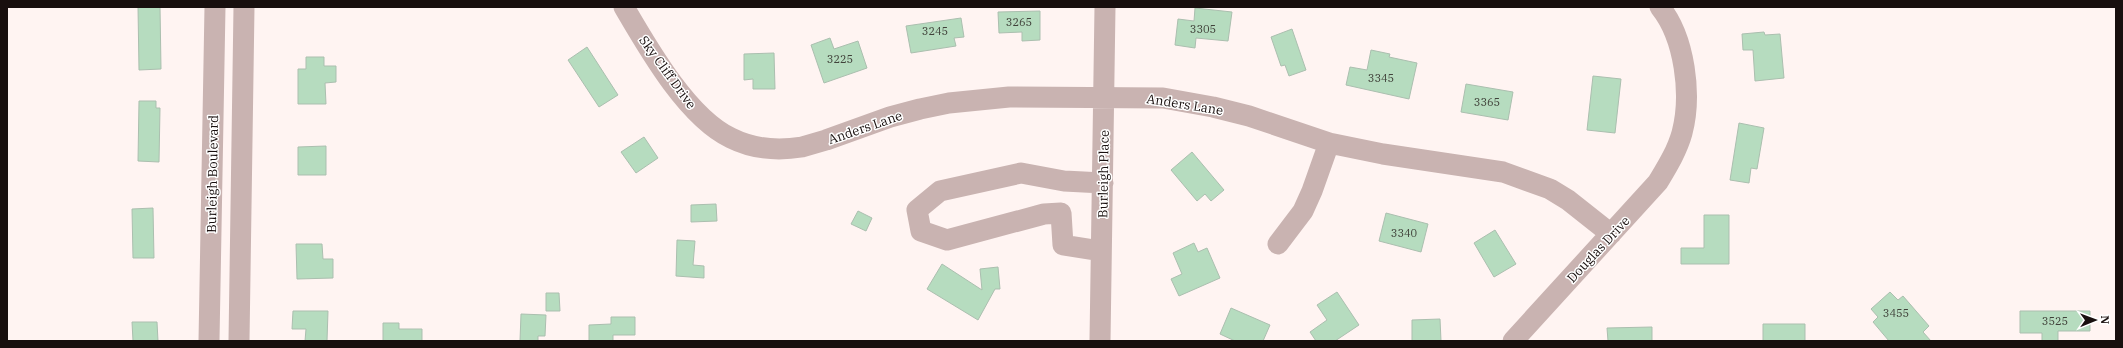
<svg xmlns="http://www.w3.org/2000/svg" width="2123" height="348" font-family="'IBM Plex Serif',serif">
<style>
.building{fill:#b6dcbf;stroke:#abbfaf}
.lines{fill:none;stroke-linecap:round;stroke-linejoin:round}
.minor{stroke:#c9b3b1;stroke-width:21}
.labels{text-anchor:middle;stroke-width:3;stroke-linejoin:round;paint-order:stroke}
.number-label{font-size:11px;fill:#40423a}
.street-label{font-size:13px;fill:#180f0e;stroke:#fff}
</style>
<rect width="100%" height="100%" fill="#fff4f2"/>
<path class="building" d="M138,7h22l1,62 -22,1z
M1195,8l37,4 -4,29 -32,-3 -1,10 -20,-3 3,-26 16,2z
M1040,11v29l-18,1v-9l-23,1 -1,-21z
M961,18l3,19 -10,1 2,8 -45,7 -5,-27z
M1292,29l14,41 -17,6 -4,-11 -4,1 -10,-29z
M1764,32l1,3 15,-1 4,44 -29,3 -2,-31h-10l-1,-16z
M830,38l4,11 24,-8 9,27 -43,15 -13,-38z
M587,47l31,48 -19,12 -31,-47z
M1371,50l19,4 -1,3 28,6 -8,36 -63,-14 4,-18 17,3z
M774,53l1,36h-22v-10l-9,1v-26z
M306,57h18v9h12v16l-11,1 1,21h-28v-35h8z
M1593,76l28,3 -6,54 -28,-3z
M1466,84l47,8 -5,28 -47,-8z
M139,101h17v7h4l-1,54 -21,-1z
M1739,123l25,5 -7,41 -6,-1 -2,15 -19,-3z
M644,137l14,21 -22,15 -15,-21z
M326,146v29h-28v-28z
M1192,152l32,38 -13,11 -6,-7 -8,7 -26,-31z
M716,204l1,17 -26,1v-17z
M153,208l1,50h-21l-1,-49z
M858,211l14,7 -6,13 -15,-7z
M1386,213l42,11 -7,28 -42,-11z
M1704,215h25v49h-48v-16h23z
M1495,230l21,34 -22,13 -20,-34z
M677,240l18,1 -2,24 11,1v12l-28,-2z
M1194,243l4,9 9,-4 13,30 -41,18 -8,-17 11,-5 -9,-21z
M296,244h26l1,15h10v19l-36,1z
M942,264l40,26 -2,-21 18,-2 2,22h-5l-17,31 -51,-31z
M1337,292l22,33 -24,16h-19l-6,-9 17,-12 -10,-15z
M1890,292l8,8 5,-4 26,30 -6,6 8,9h-42l-16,-19 5,-5 -7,-8z
M546,293h13l1,18h-14z
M1231,308l39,17 -7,16h-28l-15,-7z
M293,311h35l-1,30h-22l1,-12h-14z
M2020,311h70v20h-32v10h-16v-8h-22z
M521,314l25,1 -1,21h-7v5h-18z
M611,317h24v18h-22v6h-24v-16l22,-1z
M1440,319l1,22h-29v-21z
M132,322h25l1,19h-25z
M383,323h16v6h23v12h-39z
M1763,324h42v17h-42z
M1652,327v14h-44l-1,-13z"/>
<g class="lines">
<path class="minor" d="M624,7c24,41 63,110 107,131 22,11 47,13 71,9l24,-7 64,-23 30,-8 29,-6 60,-6 154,1 50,9 36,9 80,27 54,11 120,18 47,17 18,11 43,34
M1278,244l25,-33 9,-20 17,-48
M1101,251l-38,-6 -2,-32 -17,1 -97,26 -26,-9 -4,-21 23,-19 81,-18 43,8 39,2
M209,341l6,-334
M239,341l5,-334
M1100,341l5,-334
M1513,341l145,-159c9,-15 19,-31 24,-49 10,-38 3,-95 -22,-126"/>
</g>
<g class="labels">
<g class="number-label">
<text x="1019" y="26">3265</text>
<text x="1203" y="33">3305</text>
<text x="935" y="35">3245</text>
<text x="840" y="63">3225</text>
<text x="1381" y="82">3345</text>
<text x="1487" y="106">3365</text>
<text x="1404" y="237">3340</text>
<text x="1896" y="317">3455</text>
<text x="2055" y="325">3525</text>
</g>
<g class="street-label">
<text transform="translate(668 72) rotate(54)" y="5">Sky Cliff Drive</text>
<text transform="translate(1185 104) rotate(9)" y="5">Anders Lane</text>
<text transform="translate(865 127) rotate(-19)" y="5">Anders Lane</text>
<text transform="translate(212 174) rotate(-89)" y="5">Burleigh Boulevard</text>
<text transform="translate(1103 174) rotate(-89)" y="5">Burleigh Place</text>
<text transform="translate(1598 249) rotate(-47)" y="5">Douglas Drive</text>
</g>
</g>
<rect width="2123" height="348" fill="none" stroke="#180f0e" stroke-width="16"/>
<g transform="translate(2095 320) rotate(89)" stroke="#ffffff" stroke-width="3" paint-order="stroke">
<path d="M0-3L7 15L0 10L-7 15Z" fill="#180f0e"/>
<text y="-6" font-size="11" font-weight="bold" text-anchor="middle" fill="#180f0e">N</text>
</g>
</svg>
